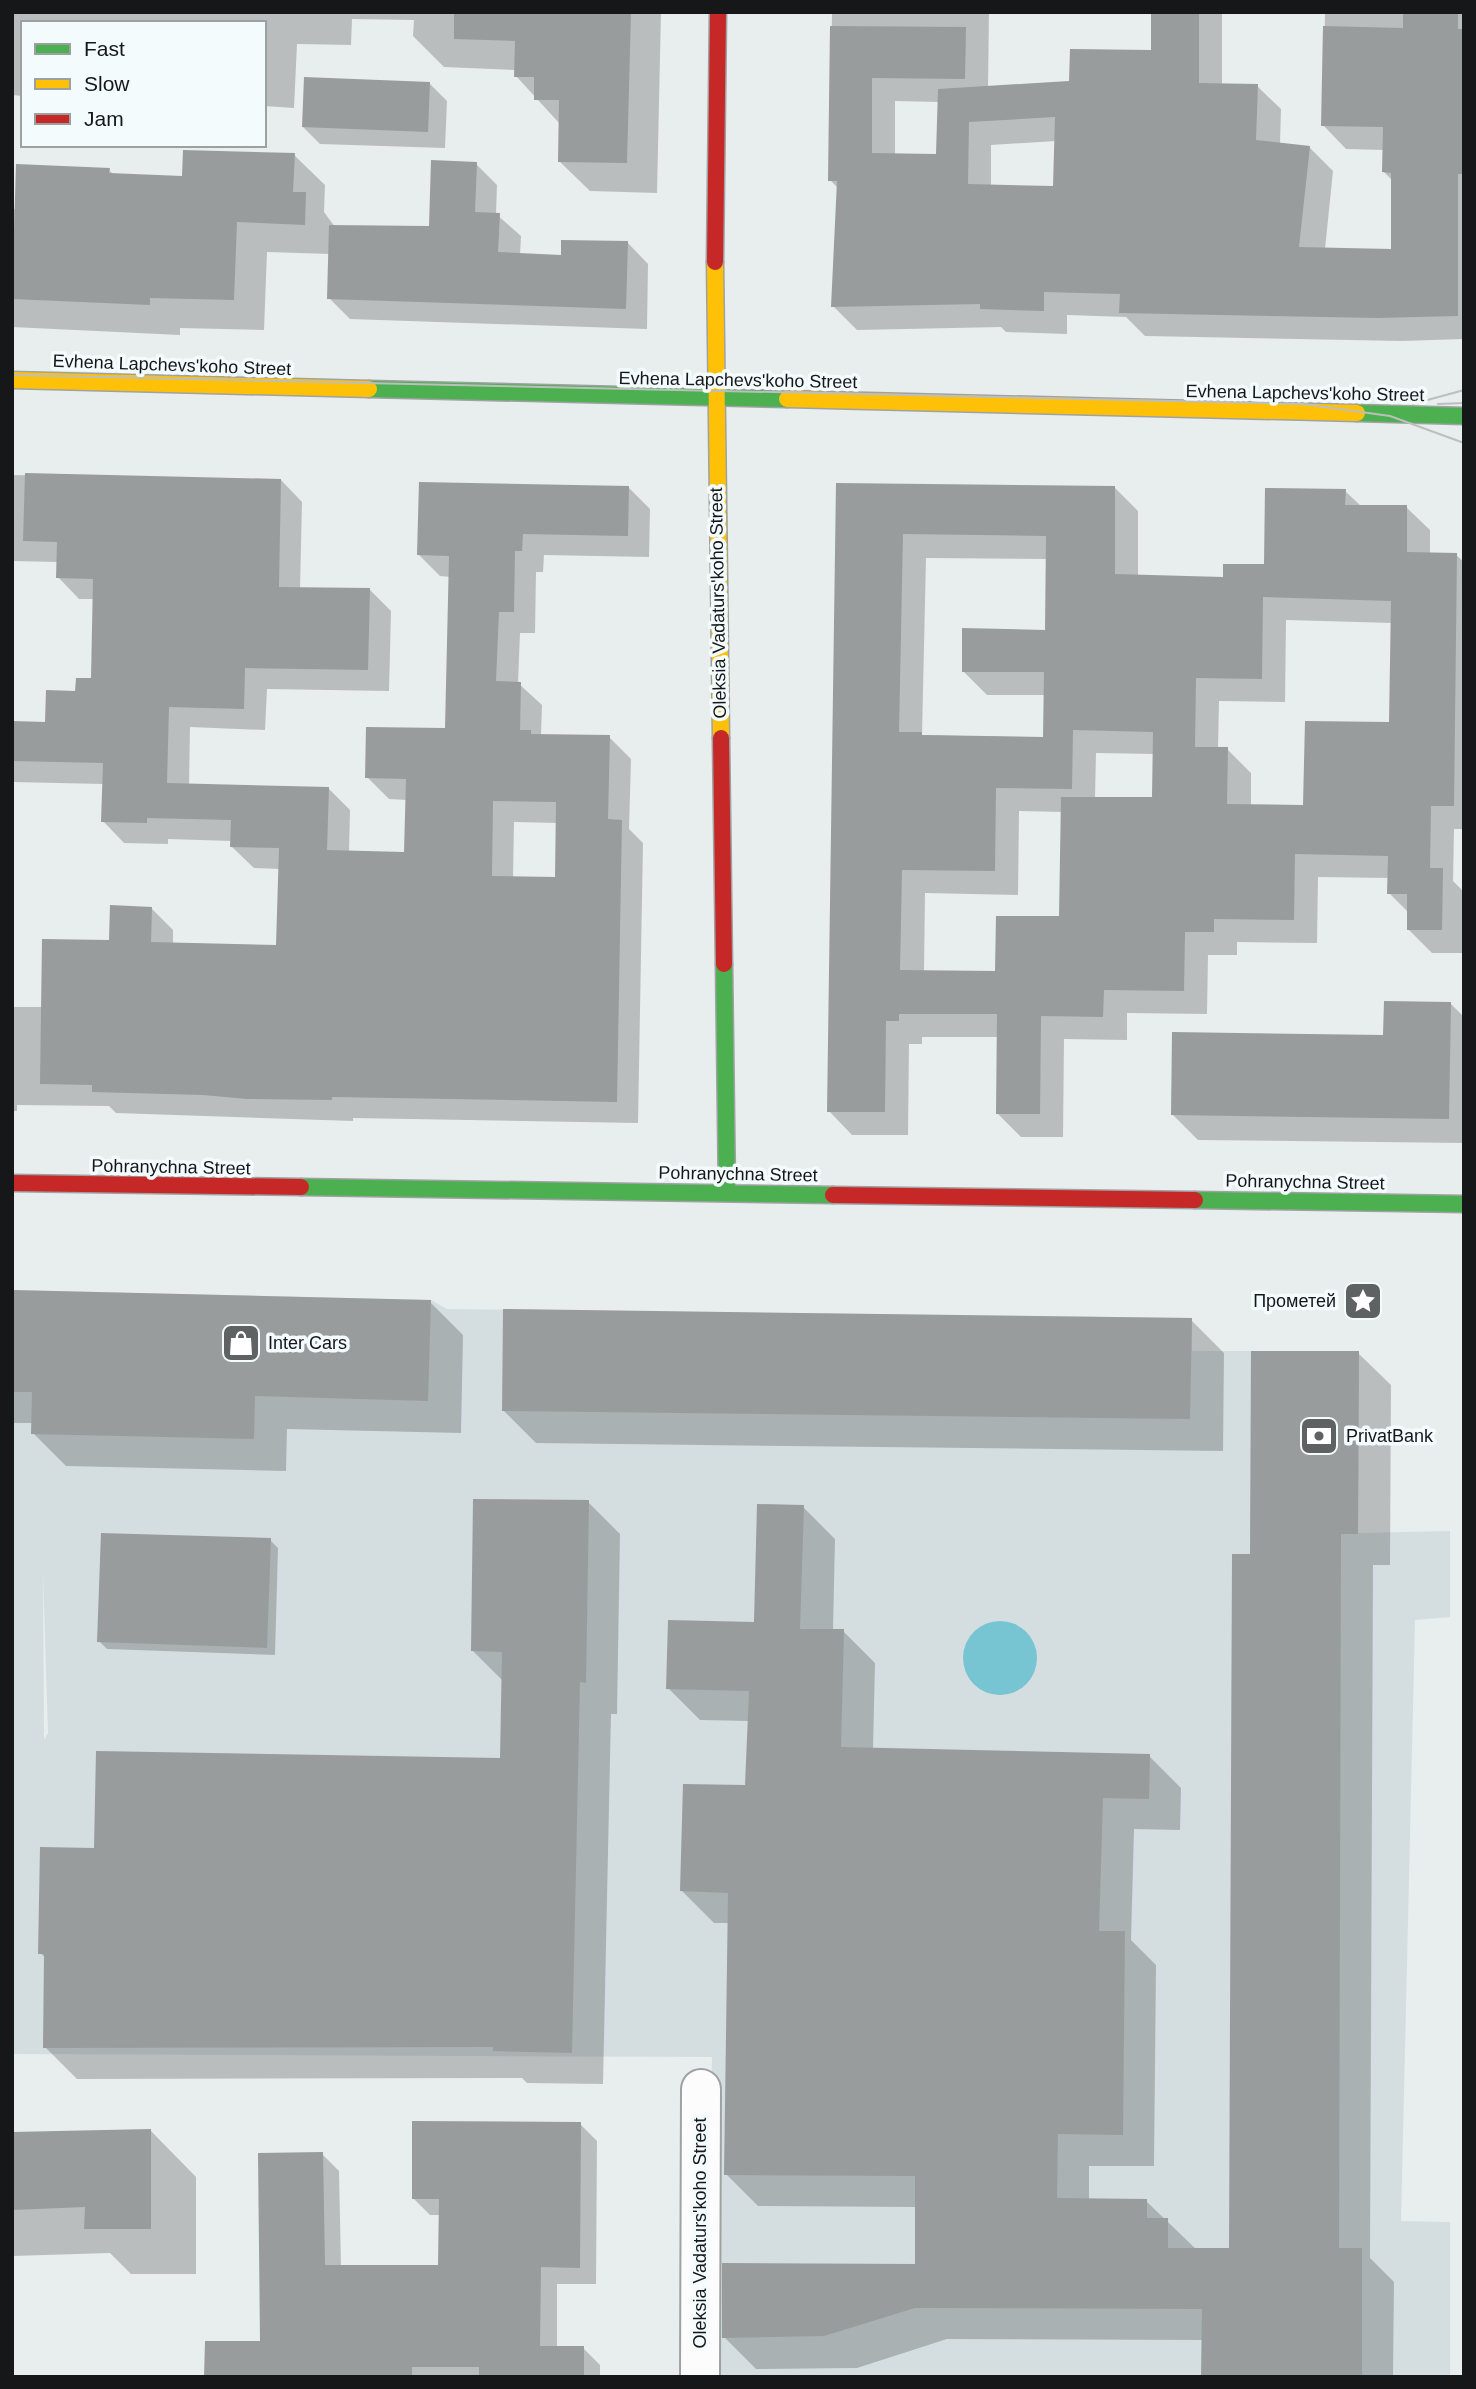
<svg xmlns="http://www.w3.org/2000/svg" width="1476" height="2389" font-family="Helvetica,sans-serif">
<style>
.built{fill:#d4dee0;fill-rule:evenodd}
.water{fill:#77c4d3}
.shadow{fill:#0003;fill-rule:evenodd}
.building{fill:#999c9c;fill-rule:evenodd}
.lines{fill:none;stroke-linecap:round;stroke-linejoin:round}
.street-casing{stroke:#9fa2a2;stroke-width:42}
.fast-casing{stroke:#9fa2a2;stroke-width:19}
.slow-casing{stroke:#9fa2a2;stroke-width:19}
.jam-casing{stroke:#9fa2a2;stroke-width:19}
.street{stroke:#fcfcfc;stroke-width:38}
.fast{stroke:#4caf50;stroke-width:16}
.slow{stroke:#ffc107;stroke-width:16}
.jam{stroke:#c62828;stroke-width:16}
.tram{stroke:#bdbebe;stroke-width:2}
.labels{text-anchor:middle;stroke-width:7;stroke-linejoin:round;paint-order:stroke}
.street-label{font-size:18px;fill:#151718;stroke:#f4fbfd}
.poi-label{font-size:18px;fill:#151718;stroke:#f4fbfd;text-anchor:start}
</style>
<rect width="100%" height="100%" fill="#e8eded"/>
<path class="built" d="M12,1290l419,10 16,9 745,9v33h167l-1,182 92,-2v86l-35,3 -14,601 49,1v155h-744l6,-320 -700,-3zM43,1572l5,161 -4,7 -1,-167z"/>
<path class="water" d="M963 1658a37 37 0 1 1 74 0a37 37 0 1 1-74 0Z"/>
<path class="shadow" d="M12,12h649l-4,181 -67,-2 -31,-30 1,-37 -44,-48v-6l-72,-3 -31,-31 1,-16 -62,-1 -1,26 -54,-1 -3,64 -30,-2v-83h-241v73l-11,-1z
M832,12h157l-1,76 83,-6 82,-30v-40h311v327l-62,2 -257,-5 -19,-19 -59,-2v19l-61,-2 -5,-5 -144,3 -24,-24 5,-118 -8,-8zM1222,13h103l-2,112 23,24 38,1v22l9,9v70l-68,-2 8,-78 -24,-24 -29,-3 1,-35 -24,-23 -35,-1zM895,101l44,1 -1,54 -43,-1zM1056,141l-1,47 -64,-2v-41z
M430,84l17,17 -2,47 -125,-4 -17,-17z
M294,155l31,30 -1,27 11,15 95,1 46,-64 21,21 -1,29 25,22 -1,19 42,2 65,-15 21,22 -1,65 -297,-10 -21,-21 1,-44 -63,-2 -3,78 -84,-2v7l-168,-8v-117l97,-40 5,5 69,3z
M12,475l269,5 21,22 -2,87h69l22,22 -2,80 -122,-2 -2,41 -75,-3 -1,59 139,2 22,22 -1,42 57,2 1,-54 -18,-1 -22,-22 80,-47 4,-153 -11,-1 -21,-21 209,-68 22,22 -1,48 -105,-2 -1,17h-7l-1,61h-15l-2,50 24,22 -1,31 68,1 22,22 -2,70 14,14 -5,280 -285,-5v3l-237,-8 -7,-7 -92,-1v6h-5v-104h30l109,-99 22,22v15l105,1 2,-77 -26,-1 -22,-21v-6l-64,-2v5l-44,-1 -21,-22 1,-37 -92,-2v-59h35l45,-43 2,-81h-15l-21,-22v-15l-46,-1zM514,822l44,1 -2,56 -43,-1z
M838,484l277,4 23,23v65l87,2 40,-12 80,-75 16,15 45,1 24,23v24l26,1 8,7v267h-10l-1,52 11,11v61h-32l-24,-24v-17l-19,-19v-15l-71,-1 -1,66 -80,-1v13h-29l-1,59 -80,-1v27l-63,-1 -1,98h-42l-24,-24 1,-76h-76v7h-13l-1,91h-56l-23,-24zM926,558l122,1 -2,73 -83,39 24,24h59l-1,43 -123,-3zM1286,620l107,3 -2,100 -86,84 -54,-1v-33l-24,-24h-9l1,-48 66,1zM1096,753l59,1 -1,45h-59zM1019,811l44,1 -2,106 -64,55 -73,-1 1,-79 93,2z
M1450,1003l14,14v126l-266,-3 -25,-25 212,-78z
M12,1292l418,10 33,33 -2,98 -174,-4 -1,42 -220,-5 -33,-33v-10h-21z
M1191,1320l33,33 -1,98 -687,-8 -33,-33z
M1358,1353l33,32 -1,180h-17l-3,693 24,24 -1,95h-190v-37l-256,-1 -90,29 -101,1 -32,-32 192,-71 1,-59 -159,-1 -32,-32 4,-251h-16l-32,-32 65,-104 2,-66 -49,-1 -32,-32 88,-64 47,-117 32,32 -2,92h10l32,32 -2,86 276,7 32,32 -1,42 -46,-1 -3,111 25,25 -2,201h-65v34l57,1 51,49h33l22,-694z
M588,1502l32,32 -3,180h-6l-8,370 -76,-1 -5,-5 -445,1 -32,-32 1,-89 -6,-5 56,-103 405,-90 2,-79 -30,-30z
M270,1540l8,8 -3,107 -168,-6 -8,-8z
M580,2124l17,17 -1,143h-39v64h26l17,17v12h-394l56,-34 60,-189 17,17 2,95 99,1v-52h-10l-17,-17z
M151,2131l45,46v97h-65l-21,-21 -98,3v-122z"/>
<path class="building" d="M454,12h177l-4,151 -69,-1 1,-62h-25v-23h-20l1,-36 -61,-2z
M1151,12h48v71l59,1 -2,56 54,6 -11,101 92,2v-76l-9,-1 1,-45 -62,-1 2,-100 80,2v-16h55v17h6v145h-6v142l-81,2 -258,-5 1,-19 -76,-2v19l-64,-2v-5l-149,3 6,-126h-9l2,-155 136,1 -1,52 -93,-1v75l64,1 2,-65 131,-8 1,-32 81,1zM1055,117l-2,69 -85,-2 1,-62z
M304,77l126,5 -2,50 -126,-5z
M183,150l112,3 -2,39h13l-1,33 -68,-3 -3,78 -84,-2v7l-138,-6 4,-135 94,4 -1,5 73,3z
M431,160l46,2 -2,50 25,1 -2,39 63,3v-15l67,1 -2,68 -299,-10 2,-74 100,1z
M25,473l256,6 -2,108 91,1 -2,82 -123,-2 -1,41 -75,-2 -2,76 162,4 -2,63 77,2 2,-73 -41,-1 1,-51 79,1 4,-172 -32,-1 2,-73 210,4 -1,50 -105,-2 -1,17h-7l-1,61h-15l-3,69 25,1 -1,48h11v4l79,1 -2,84 14,1 -5,282 -285,-5v3l-85,-1 -44,-4 -111,-3v-7l-52,-1 2,-145 67,1 1,-35 42,2 -1,35 125,3 3,-97 -49,-1 1,-27 -84,-2v5l-46,-1 2,-59 -91,-2v-40l33,1 1,-32 29,1 1,-13h15l2,-99 -37,-1 1,-36 -34,-1zM493,801l63,1 -1,75 -63,-1z
M836,483l279,3v88l108,3v-13h41l1,-76 81,1 -1,16h62v47l50,1 -3,253h-23l-1,62h13l-1,62h-35v-36h-20l1,-38 -93,-2 -1,66 -80,-1v13h-29l-1,59 -80,-1 -1,27 -62,-1 -1,98h-44l1,-100h-98v7h-13l-1,91h-58zM903,534l143,2 -1,94 -83,-2v44h82l-1,65 -121,-2v-3h-23zM1263,597l128,4 -2,121 -84,-1 -2,84 -76,-1 1,-57h-33l1,-69 66,1zM1073,730l80,2 -1,65h-91l-2,119h-63l-1,55 -95,-1 2,-100 93,1 1,-83 76,1z
M1384,1001l67,1 -2,117 -278,-4 1,-83 211,3z
M12,1290l419,10 -3,101 -173,-5 -1,43 -223,-5 1,-42h-20z
M503,1309l689,9 -2,101 -688,-8z
M1251,1351h108l-1,183h-17l-2,714h23v129h-161l1,-68 -287,-1 -91,28 -102,2v-75l193,1v-88l-191,-1 4,-282 -48,-2 3,-107 62,1 4,-94 -83,-2 2,-69 86,2 3,-118 47,1 -4,124h44l-3,118 309,7 -1,45 -46,-1 -4,133h26l-2,204 -65,-1 -1,64 90,1v19h21v30h61l3,-694h18z
M473,1499l116,1 -3,183 -6,-1 -8,371 -79,-2v-4l-450,1 1,-94h-6l2,-107 54,1 2,-97 404,7 2,-106 -31,-1z
M101,1533l170,5 -4,110 -170,-6z
M412,2121l169,1 -1,146 -39,-1 -1,79h44v31h-105v-10h-67v10h-208l1,-36h55l-2,-188 65,-1 2,113h113l1,-66h-27z
M151,2129v100h-67l1,-22 -73,3v-78z"/>
<g class="lines">
<defs>
<path id="street" d="M700,2377l1,-288"/>
<path id="fast" d="M369,389l418,10
M1357,413l107,3
M724,964l3,229
M301,1187l532,8
M1195,1200l269,4"/>
<path id="slow" d="M715,262l6,476
M12,380l357,9
M787,399l570,14"/>
<path id="jam" d="M715,262l3,-250
M721,738l3,226
M12,1183l289,4
M833,1195l362,5"/>
</defs>
<use href="#street" class="street-casing"/>
<use href="#fast" class="fast-casing"/>
<use href="#slow" class="slow-casing"/>
<use href="#jam" class="jam-casing"/>
<use href="#street" class="street"/>
<use href="#fast" class="fast"/>
<use href="#slow" class="slow"/>
<use href="#jam" class="jam"/>
<path class="tram" d="M12,375l1291,29 87,12 74,27
M1413,404l51,-14
M1438,404l26,-1"/>
</g>
<defs>
<symbol id="sight-square" viewBox="-11 -11 22 22"><rect x="-9" y="-9" width="18" height="18" rx="4" fill="#5f6263" stroke="#f4fbfd"/><path d="M0-6L1.8-2.2L6-1.7L2.9 1.2L3.7 5.4L0 3.3L-3.7 5.4L-2.9 1.2L-6-1.7L-1.8-2.2Z" fill="#fff"/></symbol>
<symbol id="shop-square" viewBox="-11 -11 22 22"><rect x="-9" y="-9" width="18" height="18" rx="4" fill="#5f6263" stroke="#f4fbfd"/><path d="M-5-2.5h2.3a2.7 3.5 0 0 1 5.4 0H5L5.5 6h-11ZM-1.5-2.5h3a1.5 2.3 0 0 0-3 0Z" fill="#fff"/></symbol>
<symbol id="bank-square" viewBox="-11 -11 22 22"><rect x="-9" y="-9" width="18" height="18" rx="4" fill="#5f6263" stroke="#f4fbfd"/><path d="M-6-4H6V4H-6ZM0-2.3a2.3 2.3 0 1 0 0 4.6a2.3 2.3 0 1 0 0-4.6Z" fill="#fff"/></symbol>
</defs>
<g fill-rule="evenodd">
<use href="#sight-square" x="1341" y="1279" width="44" height="44"/>
<use href="#shop-square" x="219" y="1321" width="44" height="44"/>
<use href="#bank-square" x="1297" y="1414" width="44" height="44"/>
</g>
<g class="labels">
<g class="street-label">
<text transform="translate(172 365) rotate(2)" y="6">Evhena Lapchevs'koho Street</text>
<text transform="translate(738 380) rotate(1)" y="6">Evhena Lapchevs'koho Street</text>
<text transform="translate(1305 393) rotate(1)" y="6">Evhena Lapchevs'koho Street</text>
<text transform="translate(718 603) rotate(-91)" y="6">Oleksia Vadaturs'koho Street</text>
<text transform="translate(171 1167) rotate(1)" y="6">Pohranychna Street</text>
<text transform="translate(738 1174) rotate(1)" y="6">Pohranychna Street</text>
<text transform="translate(1305 1182) rotate(1)" y="6">Pohranychna Street</text>
<text transform="translate(700 2233) rotate(-90)" y="6">Oleksia Vadaturs'koho Street</text>
</g>
<g class="poi-label">
<text x="1336" y="1307" text-anchor="end">Прометей</text>
<text x="268" y="1349">Inter Cars</text>
<text x="1346" y="1442">PrivatBank</text>
</g>
</g>
<rect width="1476" height="2389" fill="none" stroke="#151718" stroke-width="28"/>
<rect x="21" y="21" width="245" height="126" fill="#f4fbfd" stroke="#9ba0a1" stroke-width="2"/>
<rect x="35" y="44" width="35" height="10" fill="#4caf50" stroke="#9ba0a1" stroke-width="2"/>
<text x="84" y="56" font-size="21" fill="#151718">Fast</text>
<rect x="35" y="79" width="35" height="10" fill="#ffc107" stroke="#9ba0a1" stroke-width="2"/>
<text x="84" y="91" font-size="21" fill="#151718">Slow</text>
<rect x="35" y="114" width="35" height="10" fill="#c62828" stroke="#9ba0a1" stroke-width="2"/>
<text x="84" y="126" font-size="21" fill="#151718">Jam</text>
</svg>
